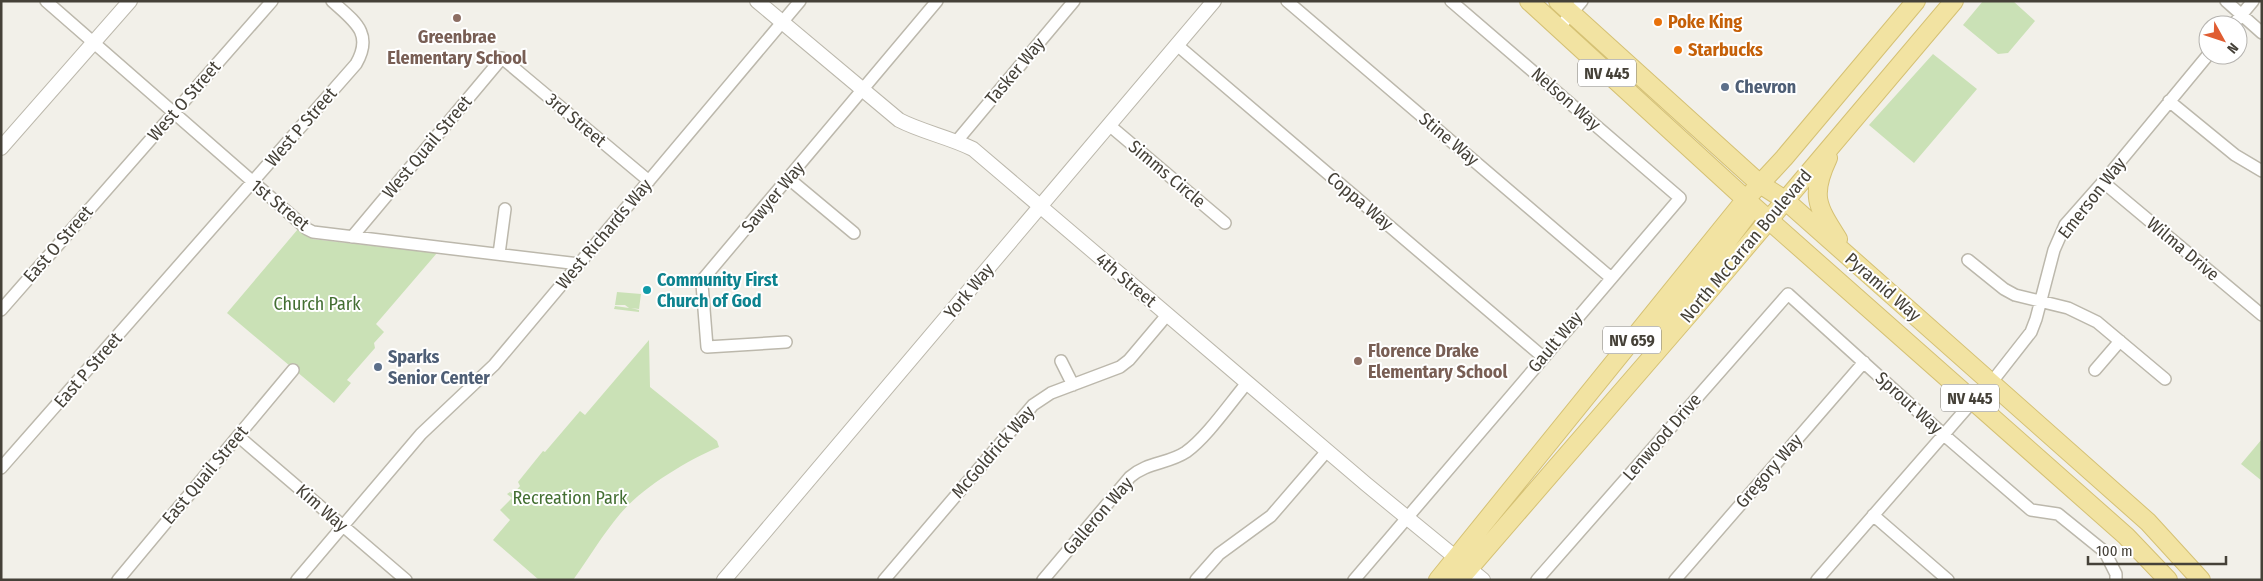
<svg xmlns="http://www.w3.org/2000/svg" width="2263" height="581" font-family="'Fira Sans Condensed',sans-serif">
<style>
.green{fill:#cae1b6}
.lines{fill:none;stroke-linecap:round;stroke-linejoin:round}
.minor-casing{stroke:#bcb8ac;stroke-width:14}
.tertiary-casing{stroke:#bcb8ac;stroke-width:16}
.primary-casing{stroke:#d5c174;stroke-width:20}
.minor{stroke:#fff;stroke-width:11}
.tertiary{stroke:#fff;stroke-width:14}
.primary{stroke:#f2e3a2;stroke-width:18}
.education-dot{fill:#8d6e63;stroke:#fff;stroke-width:2}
.food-dot{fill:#e8710a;stroke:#fff;stroke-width:2}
.service-dot{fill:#5c6f8a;stroke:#fff;stroke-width:2}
.culture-dot{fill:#0f9aa8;stroke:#fff;stroke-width:2}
.labels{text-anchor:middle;stroke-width:4;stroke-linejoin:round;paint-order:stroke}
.shield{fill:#fff;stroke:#7d7a74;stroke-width:1}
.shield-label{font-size:16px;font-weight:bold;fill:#454138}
.food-label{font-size:18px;font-weight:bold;fill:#c56008;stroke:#fff;text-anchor:start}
.education-label{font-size:18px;font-weight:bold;fill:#785e54;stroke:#fff}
.street-label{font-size:18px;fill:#454138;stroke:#fff}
.service-label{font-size:18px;font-weight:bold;fill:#4e5e75;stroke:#fff;text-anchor:start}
.culture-label{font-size:18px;font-weight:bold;fill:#0d838f;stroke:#fff;text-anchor:start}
.park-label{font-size:18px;fill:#436f32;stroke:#fff}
</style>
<rect width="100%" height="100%" fill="#f2f0e9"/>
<path class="green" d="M1983,1h30l22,20 -27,32 -10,1 -35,-29z
M1933,54l44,35 -63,74 -45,-38z
M298,229l14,10 125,14 -61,71 8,8 -10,11 1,5 -28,32 4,3 -17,20 -107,-90z
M617,292l24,2 -2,15 -8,-1 8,2v2l-25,-3 1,-3 14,2 -4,-3h-10z
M649,340l1,47 67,54 2,6c-33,14 -76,40 -99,67 -17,20 -31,44 -47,66h-34l-46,-40 17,-20 -10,-10 12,-12 -5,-4 3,-2 3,2 7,-8 -2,-4 25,-31 2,1 35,-41 5,4z
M2262,439v42l-21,-17z"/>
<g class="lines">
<defs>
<path id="minor" d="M46,1l261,228 6,3 266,32
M1287,1l323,276
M2226,1l36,32
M2233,25l20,-24
M1558,29l24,-28
M1177,45l366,312
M2169,101l66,54 27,16
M1109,125l116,98
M956,142l118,-141
M788,178l66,55
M2103,182l159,133
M352,237l150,-179 147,123
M499,254l6,-45
M1968,260l36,29 11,6 53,13 29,14 68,57
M1,310l271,-309
M786,342l-79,5 -5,-63 2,-6 233,-277
M1061,361l12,24
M2095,370l25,-29
M1991,383l40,-51 5,-13 18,-69 11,-25 38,-43 105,-127
M238,436l168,144
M1,468l355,-404c18,-31 -2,-43 -24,-63
M1873,515l75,65
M118,580l175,-210
M297,580l124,-146 73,-69 306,-364
M884,580l149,-175 18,-12 69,-26 9,-7 38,-45
M1043,580l87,-103c17,-15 38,-13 56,-25 21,-15 44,-49 61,-69
M1196,580l23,-26 52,-38 56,-65
M1354,580l326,-382 -229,-197
M1537,580l251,-286 156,141 87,75 27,4 47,38 11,22v6
M1675,580l189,-218
M1817,580l156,-179"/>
<path id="tertiary" d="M757,1l142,119c23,12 50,17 74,29l393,335 117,96
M1,148l129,-147
M724,580l490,-579"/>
<path id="primary" d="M1529,1l224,205 373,330 42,44
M1558,1l202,183 25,16 363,322 53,58
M1828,158c-18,38 -11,48 10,81
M1662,328l88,-117
M1438,580l308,-381 38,-41 132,-157
M1459,580l237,-274 258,-305"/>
</defs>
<use href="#minor" class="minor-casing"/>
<use href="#tertiary" class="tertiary-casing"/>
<use href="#primary" class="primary-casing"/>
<use href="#minor" class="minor"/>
<use href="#tertiary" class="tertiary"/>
<use href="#primary" class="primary"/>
</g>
<g class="education-dot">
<circle cx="457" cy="18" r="5"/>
<circle cx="1358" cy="361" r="5"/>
</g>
<g class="food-dot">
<circle cx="1658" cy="22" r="5"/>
<circle cx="1678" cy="50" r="5"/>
</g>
<g class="service-dot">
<circle cx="1725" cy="87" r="5"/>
<circle cx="378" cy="367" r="5"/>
</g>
<circle class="culture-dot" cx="647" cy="290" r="5"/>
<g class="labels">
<g class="shield">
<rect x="1578" y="59.5" width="58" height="27" rx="4"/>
<rect x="1603" y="326.5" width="58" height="27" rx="4"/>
<rect x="1941" y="384.5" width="58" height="27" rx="4"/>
</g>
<g class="shield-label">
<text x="1607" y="79">NV 445</text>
<text x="1632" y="346">NV 659</text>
<text x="1970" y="404">NV 445</text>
</g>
<g class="food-label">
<text x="1668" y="28">Poke King</text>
<text x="1688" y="56">Starbucks</text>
</g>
<g class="education-label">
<text x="457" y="43">Greenbrae<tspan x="457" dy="21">Elementary School</tspan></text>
<text x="1368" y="357" text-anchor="start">Florence Drake<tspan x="1368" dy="21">Elementary School</tspan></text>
</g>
<g class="street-label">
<text transform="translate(1015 71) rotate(-50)" y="6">Tasker Way</text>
<text transform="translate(1566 99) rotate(41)" y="6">Nelson Way</text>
<text transform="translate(184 101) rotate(-49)" y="6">West O Street</text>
<text transform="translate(576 120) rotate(40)" y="6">3rd Street</text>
<text transform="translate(301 127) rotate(-49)" y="6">West P Street</text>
<text transform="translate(1449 139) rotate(40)" y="6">Stine Way</text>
<text transform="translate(427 147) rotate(-50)" y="6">West Quail Street</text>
<text transform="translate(1167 174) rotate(40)" y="6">Simms Circle</text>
<text transform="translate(773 197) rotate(-50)" y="6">Sawyer Way</text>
<text transform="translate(2092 198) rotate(-52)" y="6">Emerson Way</text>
<text transform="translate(1360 201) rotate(40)" y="6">Coppa Way</text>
<text transform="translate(280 205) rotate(39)" y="6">1st Street</text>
<text transform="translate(604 234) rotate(-50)" y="6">West Richards Way</text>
<text transform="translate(58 244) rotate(-49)" y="6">East O Street</text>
<text transform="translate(1746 246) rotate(-50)" y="6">North McCarran Boulevard</text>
<text transform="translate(2183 249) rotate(40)" y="6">Wilma Drive</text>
<text transform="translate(1126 280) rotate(40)" y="6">4th Street</text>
<text transform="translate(1883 287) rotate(41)" y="6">Pyramid Way</text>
<text transform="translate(969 291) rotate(-50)" y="6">York Way</text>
<text transform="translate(1555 342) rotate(-50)" y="6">Gault Way</text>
<text transform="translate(88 370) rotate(-49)" y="6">East P Street</text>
<text transform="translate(1909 403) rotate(42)" y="6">Sprout Way</text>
<text transform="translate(1662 437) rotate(-49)" y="6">Lenwood Drive</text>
<text transform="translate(993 452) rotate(-49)" y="6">McGoldrick Way</text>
<text transform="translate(1769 471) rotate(-49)" y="6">Gregory Way</text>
<text transform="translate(205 475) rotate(-50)" y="6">East Quail Street</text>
<text transform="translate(322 508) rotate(41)" y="6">Kim Way</text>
<text transform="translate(1098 516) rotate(-49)" y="6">Galleron Way</text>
</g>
<g class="service-label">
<text x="1735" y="93">Chevron</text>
<text x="388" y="363">Sparks<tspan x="388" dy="21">Senior Center</tspan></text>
</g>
<g class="culture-label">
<text x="657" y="286">Community First<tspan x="657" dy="21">Church of God</tspan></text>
</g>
<g class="park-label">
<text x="317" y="310">Church Park</text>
<text x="570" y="504">Recreation Park</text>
</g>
</g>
<rect width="2263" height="581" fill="none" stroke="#454138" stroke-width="5"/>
<g transform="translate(2223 40) rotate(130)"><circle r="24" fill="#ffffff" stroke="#b5b3af"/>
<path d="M0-4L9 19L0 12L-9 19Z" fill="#e05d32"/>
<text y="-8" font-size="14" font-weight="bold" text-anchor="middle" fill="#454138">N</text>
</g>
<path d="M2088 556v8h138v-8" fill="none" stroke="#454138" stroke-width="2.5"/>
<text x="2096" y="556" font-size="15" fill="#454138" stroke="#ffffff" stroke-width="4" paint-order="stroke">100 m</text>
</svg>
